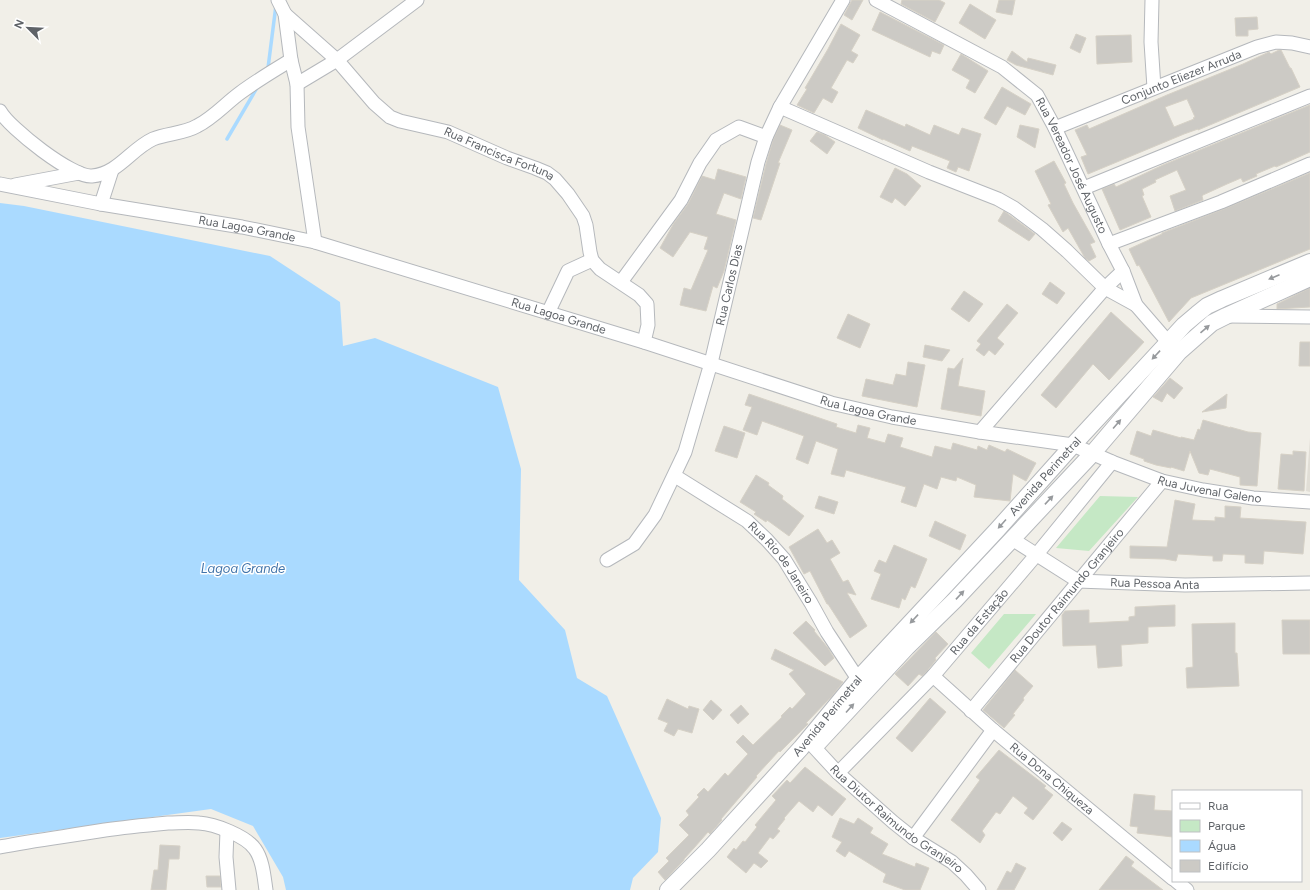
<svg xmlns="http://www.w3.org/2000/svg" width="1310" height="890" font-family="Figtree,sans-serif">
<style>
.education{fill:#e1ded6}
.green{fill:#c5e8c5}
.water{fill:#aadaff}
.lines{fill:none;stroke-linecap:round;stroke-linejoin:round}
.stream{stroke:#aadaff;stroke-width:3.5}
.building{fill:#cccac5;stroke:#d6d1c6;fill-rule:evenodd}
.minor-casing{stroke:#b5b8bc;stroke-width:15}
.tertiary-casing{stroke:#b5b8bc;stroke-width:18}
.minor{stroke:#fff;stroke-width:13}
.tertiary{stroke:#fff;stroke-width:16}
.oneway{fill:#979a9d}
.labels{text-anchor:middle;stroke-width:3;stroke-linejoin:round;paint-order:stroke}
.street-label{font-size:12px;fill:#5f6368;stroke:#fff}
.water-label{font-size:13px;font-style:italic;fill:#4174aa;stroke:#fff}
</style>
<rect width="100%" height="100%" fill="#f1efe8"/>
<path class="education" d="M1310,438v54l-4,-1z"/>
<path class="green" d="M1100,496l38,1 -49,54 -33,-3z
M1004,614h32l-47,55 -18,-16z"/>
<path class="water" d="M0,203l24,3 246,50 70,46 3,44 32,-8 123,49 23,82 -2,111 46,50 12,48 30,18 54,122 -3,34 -25,26 -3,12h-344l-3,-13 -30,-51 -42,-17 -211,29z"/>
<g class="lines">
<path class="stream" d="M267,70l1,-2 8,-63
M227,139l31,-53"/>
</g>
<path class="building" d="M852,0h11l-11,20 -8,-5z
M902,0h37l6,3 -10,19 -34,-18z
M999,0h16l-3,15 -16,-3z
M970,4l26,16 -11,19 -26,-16z
M880,12l64,33 -4,9 -8,-3 -2,6 -58,-27z
M1257,17l1,12 -10,1v6h-12l-1,-18z
M841,24l19,11 -9,16 7,4 -5,8 -6,-3 -16,28 7,4 -6,11 -9,-5 -9,15 -17,-8 10,-16 -2,-1 23,-39z
M1076,34l10,4 -6,15 -10,-5z
M1131,35l1,27 -35,2 -1,-28z
M1279,50h2l9,18h1l9,19 -102,43v-1l-14,5 -96,40 -7,-17 6,-2 -12,-25 12,-5 2,4 78,-34 76,-31 26,-12 2,2zM1187,99l8,18 -2,1 1,1 -20,8 -9,-20z
M1012,51l15,11 1,-4 28,7 -3,10 -37,-10 -9,-5z
M961,54l27,17 -13,22 -9,-5 4,-8 -18,-10z
M1002,87l29,17 -6,11 -18,-9 -11,19 -12,-7z
M1310,105v47l-34,15 -1,-1 -19,8 1,2 -14,6 -2,-4 -14,6 -24,11 -1,1 1,4 -28,11 -5,-15 16,-6 -9,-20 -22,10 1,2 -14,7 2,6 -2,1 9,21 -31,13 -18,-41 12,-5 2,3 47,-22z
M866,110l39,17 1,-3 24,11 4,-10 25,10 3,-7 19,6 -12,37 -11,-4 -2,5 -9,-4 3,-7 -38,-15 -2,5 -27,-12v1l-25,-12z
M780,125l12,5 -14,33h2l-19,57 -8,-2 13,-54 7,-24z
M1020,125l19,4 -4,19 -18,-11z
M817,132l8,3 10,7 -8,12 -17,-13z
M1054,161l12,22 -2,1 9,19 22,39 -5,2 6,13 -7,4 -4,-3 -17,-30 -5,4 -15,-27 3,-1 -16,-33z
M895,168l12,6 14,12 -16,20 -10,-8 -3,5 -12,-6z
M718,169l28,8 -5,22 -17,-6 -8,21 20,6 -12,51 -7,17 -4,-2 -7,25 -26,-6 4,-17 7,2 17,-40 -4,-1 4,-12 -18,-5 -17,25 -13,-9 14,-25 14,-19 14,-28 13,4z
M1310,173v76l-119,49 -22,24 -30,-57 -2,1 -8,-17 33,-15v-1l62,-24z
M1004,211l31,23 -6,7 -31,-20z
M1050,282l15,11 -8,11 -15,-10z
M1310,288v19l-33,2v-5z
M964,291l19,13 -14,18 -18,-13z
M1007,304l11,9 -21,25 7,6 -9,11 -6,-5 -5,6 -8,-6 5,-6 -4,-3z
M1111,312l33,30 -35,38 -16,-16 -37,44 -15,-13z
M848,314l22,10 -10,24 -23,-10z
M1300,342h10v24h-11z
M925,345l25,5 -8,11 -19,-4z
M963,358l-5,28 27,5 -4,25 -40,-7 7,-41 6,1z
M908,362l17,3 -8,42 -55,-11 4,-17 27,6 3,-11 10,2z
M1170,378l13,10 -9,11 -7,-6 -5,9 -9,-5z
M749,394l88,30 -1,3 20,6 2,-8 12,3 -3,10 18,5 3,-9 15,4 -3,9 32,10 3,-11 16,4 2,-7 24,7 1,-4 9,4 2,-5 16,7 2,-3 29,14 -10,18 -13,-7 -3,27 -36,-4 2,-12 -19,-8 -1,4 -15,-4 -4,12 -13,-5 -8,23 -15,-5 5,-15 -60,-17 -2,7 -13,-3 7,-25 -22,-8 -8,23 -12,-5 8,-23 -42,-15 -5,14 -14,-5 9,-23 -7,-2z
M1227,394l-1,14 -24,4z
M1203,420l28,8 -1,-1 18,5 13,1 -4,53 -17,-1v-8l-30,-8 -2,6 -9,-2 -9,-22 -6,20 -13,-4v1l-15,-3 -12,-4v-2l-14,-5 7,-23 14,5 2,-6 28,8v-1l13,3 4,-11 2,1z
M724,426l21,7 -8,25 -22,-7z
M1293,451l13,1 -2,39 -26,-2 3,-35 12,1z
M756,475l13,8 -1,2 15,11 -1,3 22,17 -15,20 -22,-16 -1,2 -12,-8 2,-2 -16,-10z
M819,496l19,6 -4,12 -19,-6z
M1175,500l20,4 -3,16 23,1v-4l10,1v-12l16,1 -1,11 66,4 -3,32 -39,-3 -1,13 -18,-1v-8l-22,-1 -1,7h-9v-5l-35,-2 -2,7 -11,-2 -35,-1v-12l37,1z
M935,521l31,14 -6,15 -31,-14z
M818,529l9,14 5,-3 8,13 -10,6 13,23 5,-2 8,15 -7,-2h-2l20,33 -17,12 -22,-34h-1l-17,-33 -6,3 -15,-27z
M894,545l33,14 -12,29 -4,-2 -6,14 -3,-2 -3,10 -28,-9 10,-25 -7,-3 5,-11 7,3z
M1175,605v21l-27,1v16l-27,2 1,21 -24,2 -2,-23 -33,1 -1,-31 3,-4 24,-1v13l40,-2v-4l6,-1v-9z
M1282,620h28v34h-27z
M806,621l9,9 -1,1 14,17 6,10 -9,8 -32,-33z
M1235,623v30h2l2,33 -52,2 -1,-20 7,-1 -1,-43z
M936,632l12,12 -13,14 1,2 -9,11 -5,5 -3,-2 -11,12 -13,-12z
M775,649l68,33 -11,14 -26,27 2,1 -28,28 -1,-1 -23,25 1,1 -36,42 1,1 -12,14 -2,-2 -14,16 -10,11v1l-19,20 -7,-8 11,-11 -3,-3 23,-23 -10,-10 10,-10 -3,-4 13,-14 -2,-2 7,-7 4,4 17,-19 3,3 20,-22 -12,-12 7,-7 10,10 29,-28 -1,-1 9,-9 2,2 14,-15 -17,-20 5,-4 -23,-11z
M1015,670l18,16 -10,12 1,2 -11,14 2,1 -11,13 -21,-18z
M930,698l16,14 -34,40 -16,-14z
M667,699l21,10 1,-3 10,3 -7,24 -14,-4 -4,7 -10,-5 4,-8 -10,-4z
M711,700l11,10 -9,10 -10,-10z
M741,705l8,9 -11,10 -8,-9z
M999,750l47,36 -2,2 9,7 -20,25 -9,-7 4,-5 -15,-12 -13,18 -4,-2 -14,19 3,4 -5,8 -29,-23 29,-40 -4,-3z
M805,767l41,32 -14,17 -14,-11 -5,7 -14,-11 -15,17 1,1 -8,10 3,2 -7,8 -3,-2 -12,16 10,8 -7,7 -7,-5 -8,10 -19,-16 7,-9 2,2 7,-9 2,1 12,-15 -2,-2 21,-25 -4,-4 15,-16 3,3z
M1134,794l21,2 -1,14 19,1v26l-36,-4 1,-6 -8,-1z
M840,818l14,6 4,-6 15,10 -3,5 18,11 -6,10 33,13 1,-4 13,5 -9,22h-15l-22,-8 3,-8 -37,-23 -4,6 -9,-6 6,-9 -10,-5z
M1062,822l10,7 -10,12 -9,-8z
M160,845l20,1 -1,13h-10l-3,31h-15l3,-20h4z
M1126,856l8,6 -3,4 32,24h-64z
M1016,863l10,5 -12,22h-17l10,-19 4,2z
M206,876h14l1,11h-14z"/>
<g class="lines">
<defs>
<g id="minor">
<path d="M278,0l7,14 6,46 6,24 1,43 17,115"/>
<path id="s1" d="M876,0l126,67 35,28 18,33 54,116 14,27 13,34 32,37 7,6"/>
<path d="M1152,0l-1,42 3,46"/>
<path id="s2" d="M285,14l52,46 37,43 16,14 10,4 48,11 59,26 28,10 12,5 8,6 13,15 15,22 3,9 4,27 2,8 8,9 39,26 8,9 1,21 -4,17"/>
<path d="M297,84l40,-24 80,-60"/>
<path d="M780,107l149,65 69,27 16,9 28,21 25,22 38,37 31,17"/>
<path d="M0,111c9,17 73,67 92,65 26,-2 39,-27 61,-37 14,-6 30,-5 44,-13 16,-8 28,-22 43,-33 16,-12 33,-22 51,-33"/>
<path id="s3" d="M1055,128l202,-81 19,-5 16,1 18,4"/>
<path id="s4" d="M0,184l101,20 141,23 73,15 329,100 187,61 61,14 88,15 93,13 39,17 50,19 41,9 50,8 57,4"/>
<path d="M15,185l64,-12"/>
<path d="M1084,188l226,-92"/>
<path d="M101,204l11,-34"/>
<path d="M1109,244l112,-42 89,-38"/>
<path d="M621,282l60,-82 19,-37 16,-23 23,-13 27,10"/>
<path d="M548,313l20,-42 24,-11"/>
<path d="M1228,316l82,1"/>
<path d="M980,432l125,-144 18,-17"/>
<path id="s5" d="M675,476l72,45 20,19 17,19 27,44 16,29 31,47"/>
<path id="s6" d="M1012,539l66,42 107,4 125,-2"/>
<path id="s7" d="M607,560l27,-16 21,-29 30,-63 26,-89 47,-201 8,-25 14,-30 63,-107"/>
<path id="s8" d="M933,676l60,54 180,149"/>
<path id="s9" d="M971,711l191,-230"/>
<path id="s10" d="M814,747l24,26 55,49 20,16 39,24 14,13 13,15"/>
<path id="s11" d="M838,773l95,-97 104,-122 75,-92"/>
<path d="M227,831l-1,26 3,33"/>
<path d="M913,838l80,-108"/>
<path d="M0,847c35,-7 70,-11 105,-17 21,-3 42,-5 63,-7 10,0 21,-1 31,0 16,1 47,13 56,26 8,11 9,28 11,41"/>
<path d="M1176,881l11,9"/>
</g>
<g id="tertiary">
<path d="M818,743l89,-96 48,-47 137,-146 87,-102 33,-29 14,-7 84,-38"/>
<path id="s12" d="M668,890l40,-40 93,-102 57,-69 139,-149 76,-85 111,-120 13,-11 10,-8 15,-7 88,-37"/>
</g>
</defs>
<use href="#minor" class="minor-casing"/>
<use href="#tertiary" class="tertiary-casing"/>
<use href="#minor" class="minor"/>
<use href="#tertiary" class="tertiary"/>
</g>
<defs><path id="oneway-solid" d="M-6-.8H1V-3.2L6.5 0L1 3.2V.8H-6Z"/></defs>
<g class="oneway">
<use href="#oneway-solid" transform="translate(1274 277) rotate(157)"/>
<use href="#oneway-solid" transform="translate(1205 329) rotate(-41)"/>
<use href="#oneway-solid" transform="translate(1156 355) rotate(133)"/>
<use href="#oneway-solid" transform="translate(1117 424) rotate(-49)"/>
<use href="#oneway-solid" transform="translate(1049 500) rotate(-47)"/>
<use href="#oneway-solid" transform="translate(1002 524) rotate(132)"/>
<use href="#oneway-solid" transform="translate(960 595) rotate(-47)"/>
<use href="#oneway-solid" transform="translate(914 619) rotate(133)"/>
<use href="#oneway-solid" transform="translate(850 708) rotate(-48)"/>
</g>
<g class="labels">
<g class="street-label">
<text dy="4" stroke="none"><textPath href="#s3" startOffset="136">Conjunto Eliezer Arruda</textPath></text>
<text dy="4" stroke="none"><textPath href="#s2" startOffset="263">Rua Francisca Fortuna</textPath></text>
<text dy="4" stroke="none"><textPath href="#s1" startOffset="266">Rua Vereador José Augusto</textPath></text>
<text dy="4" stroke="none"><textPath href="#s4" startOffset="251">Rua Lagoa Grande</textPath></text>
<text dy="4" stroke="none"><textPath href="#s7" startOffset="310">Rua Carlos Dias</textPath></text>
<text dy="4" stroke="none"><textPath href="#s4" startOffset="575">Rua Lagoa Grande</textPath></text>
<text dy="4" stroke="none"><textPath href="#s4" startOffset="899">Rua Lagoa Grande</textPath></text>
<text dy="4" stroke="none"><textPath href="#s12" startOffset="560">Avenida Perimetral</textPath></text>
<text dy="4" stroke="none"><textPath href="#s4" startOffset="1251">Rua Juvenal Galeno</textPath></text>
<text dy="4" stroke="none"><textPath href="#s5" startOffset="139">Rua Rio de Janeiro</textPath></text>
<text dy="4" stroke="none"><textPath href="#s6" startOffset="155">Rua Pessoa Anta</textPath></text>
<text dy="4" stroke="none"><textPath href="#s9" startOffset="150">Rua Doutor Raimundo Granjeiro</textPath></text>
<text dy="4" stroke="none"><textPath href="#s11" startOffset="207">Rua da Estação</textPath></text>
<text dy="4" stroke="none"><textPath href="#s12" startOffset="236">Avenida Perimetral</textPath></text>
<text dy="4" stroke="none"><textPath href="#s8" startOffset="157">Rua Dona Chiqueza</textPath></text>
<text dy="4" stroke="none"><textPath href="#s10" startOffset="110">Rua Diutor Raimundo Granjeiro</textPath></text>
</g>
<g class="water-label">
<text x="243" y="573">Lagoa Grande</text>
</g>
</g>
<rect x="1172" y="790" width="130" height="92" fill="#ffffff" stroke="#bfc1c3"/>
<rect x="1180" y="803" width="20" height="6" fill="#ffffff" stroke="#bfc1c3"/>
<text x="1208" y="810" font-size="12" fill="#5f6368">Rua</text>
<rect x="1180" y="820" width="20" height="12" fill="#c5e8c5" stroke="#bfc1c3"/>
<text x="1208" y="830" font-size="12" fill="#5f6368">Parque</text>
<rect x="1180" y="840" width="20" height="12" fill="#aadaff" stroke="#bfc1c3"/>
<text x="1208" y="850" font-size="12" fill="#5f6368">Água</text>
<rect x="1180" y="860" width="20" height="12" fill="#cccac5" stroke="#bfc1c3"/>
<text x="1208" y="870" font-size="12" fill="#5f6368">Edifício</text>
<g transform="translate(28 28) rotate(294)" stroke="#ffffff" stroke-width="3" paint-order="stroke">
<path d="M0-3L7 15L0 10L-7 15Z" fill="#5f6368"/>
<text y="-6" font-size="11" font-weight="bold" text-anchor="middle" fill="#5f6368">N</text>
</g>
</svg>
